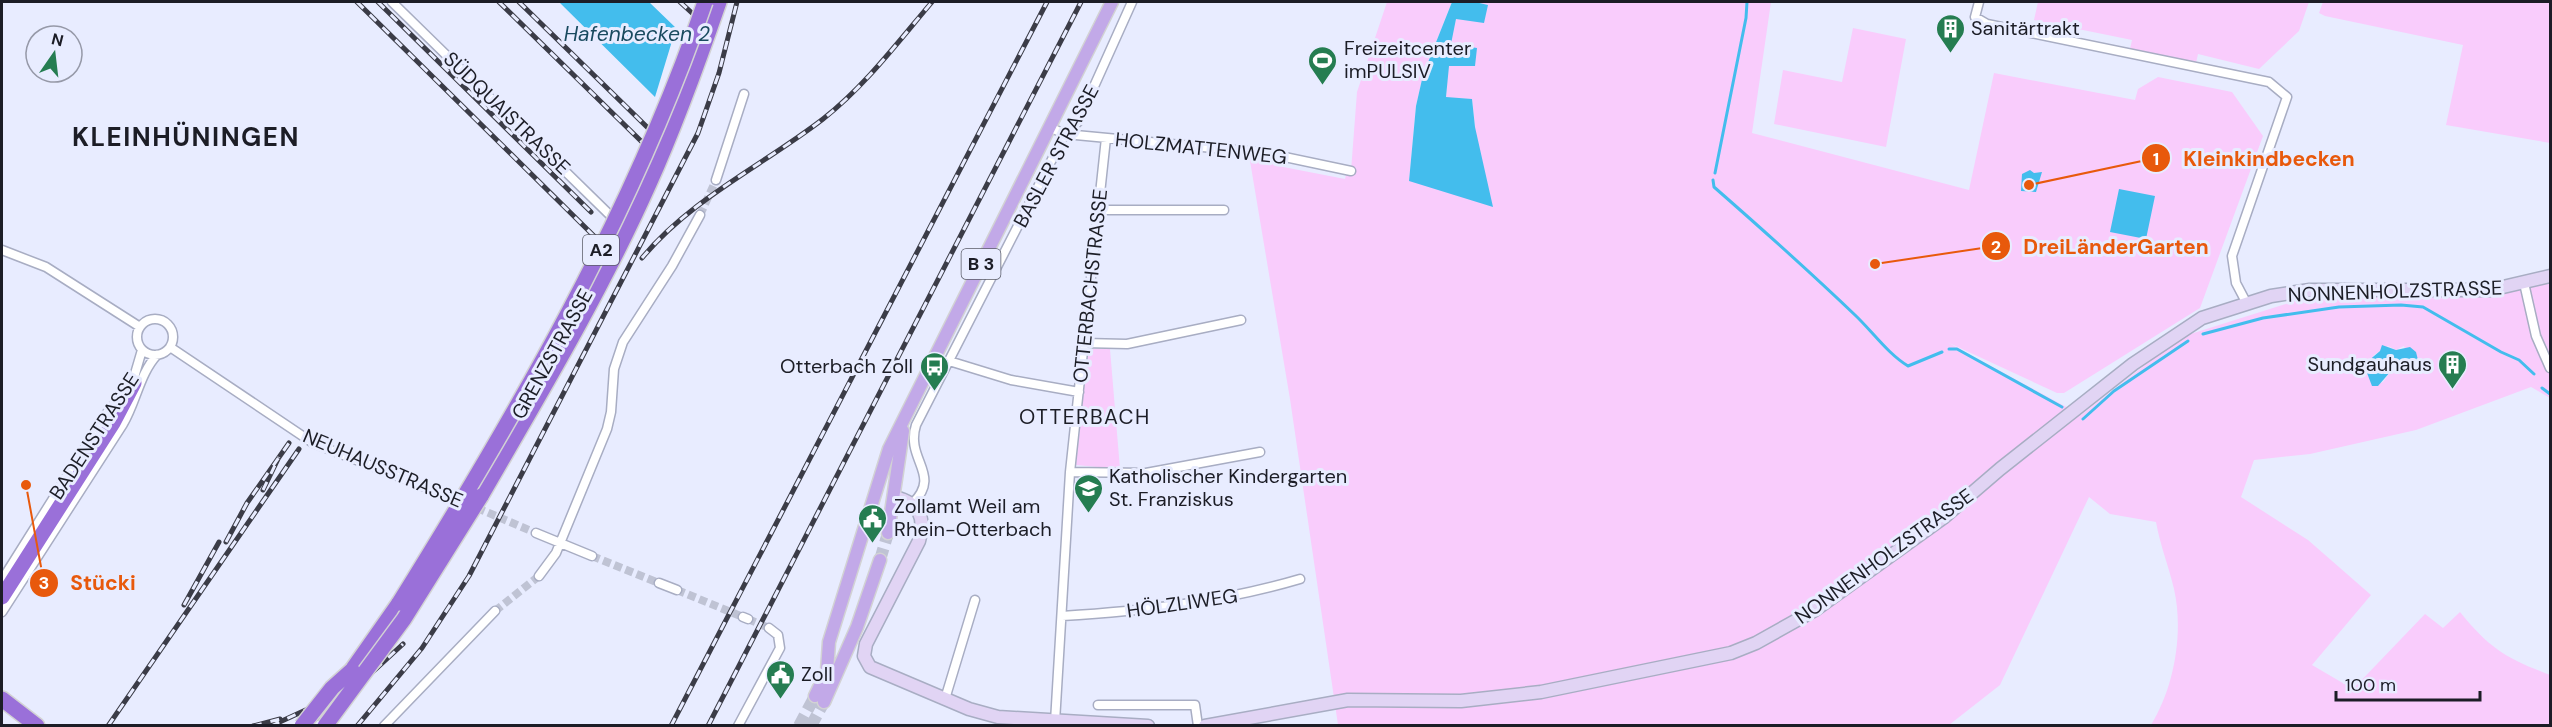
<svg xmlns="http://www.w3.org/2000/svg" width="2552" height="727" font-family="'DM Sans',sans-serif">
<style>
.green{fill:#f9ccfc;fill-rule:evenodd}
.water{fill:#43bded}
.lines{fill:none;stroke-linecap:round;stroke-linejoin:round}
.stream{stroke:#43bded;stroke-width:3}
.street-tunnel{stroke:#bfc3d4;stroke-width:8;stroke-dasharray:8 4;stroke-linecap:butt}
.primary-tunnel{stroke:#bfc3d4;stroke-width:12;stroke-dasharray:12 6;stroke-linecap:butt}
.street-casing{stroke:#a8adc3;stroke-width:11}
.secondary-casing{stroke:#a8adc3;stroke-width:15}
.primary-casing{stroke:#d2d2d4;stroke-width:15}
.highway-casing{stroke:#d2d2d4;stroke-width:18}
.street{stroke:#fff;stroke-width:8}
.secondary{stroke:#e1d4f4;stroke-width:12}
.primary{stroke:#c2a9e8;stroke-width:12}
.highway{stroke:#9a70d9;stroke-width:15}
.rail-casing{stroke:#3b3c47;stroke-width:5}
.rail{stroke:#e8ecff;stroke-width:3;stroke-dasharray:9;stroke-linecap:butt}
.highway-bridge-casing{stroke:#d2d2d4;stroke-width:18;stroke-linecap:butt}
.highway-bridge{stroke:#9a70d9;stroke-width:15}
.labels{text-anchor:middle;stroke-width:6;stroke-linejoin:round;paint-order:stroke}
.shield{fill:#e8ecff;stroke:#595b67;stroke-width:1.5}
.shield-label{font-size:18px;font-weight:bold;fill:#1c1d26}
.poi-label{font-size:20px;fill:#1c1d26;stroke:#e8ecff;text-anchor:start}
.street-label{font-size:20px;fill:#1c1d26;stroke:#e8ecff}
.water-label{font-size:21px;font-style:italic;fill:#194a5f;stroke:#e8ecff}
.neighbourhood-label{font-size:21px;letter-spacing:1.5px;fill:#1c1d26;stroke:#e8ecff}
.district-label{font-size:26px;font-weight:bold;letter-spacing:1.5px;fill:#1c1d26;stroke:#e8ecff}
.leader{fill:none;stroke:#e8590c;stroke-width:2}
.callout-dot{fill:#e8590c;stroke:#e8ecff;stroke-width:2}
.mark-label{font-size:18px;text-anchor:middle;font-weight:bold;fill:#fff}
.callout-label{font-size:21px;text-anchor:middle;font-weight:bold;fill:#e8590c;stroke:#e8ecff;stroke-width:6;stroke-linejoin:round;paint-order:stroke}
</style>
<rect width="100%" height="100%" fill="#e8ecff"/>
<path class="green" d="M1387,2h65l-29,73 -7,31 -7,75 66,-54 -3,-28 -26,-1 2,-32h27l-25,-22 6,-25 32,-14 -13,-3h296l-19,131 217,57 25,-117 141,27 3,-11 20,-12 74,15 31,44 -63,172 -136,85h-7l-110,-51 134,73 100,-78 136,-43 162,3 71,-20v121l-19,-11 -115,43 -106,24 -56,6 -13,37 67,43 63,55 -59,70 41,24 72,-75 18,14 17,-16c30,37 46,46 90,63v50h-399c23,-37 33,-92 23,-136 -5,-22 -14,-44 -18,-67l-46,-8 -21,-17 -89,188 -51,40h-611l-48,-326 -41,-244 24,3v7l72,14 2,-8h4l6,-79zM2388,346l8,4 8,-4 7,20 -20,5 -8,11 -10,4 -6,-13 7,-18z
M2038,2h271l-10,29 -40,38 -61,-15 -2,9 -66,-14 2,-9 -98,-20z
M2323,2h227v141l-104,-18 17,-80 -138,-29 -6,-3z
M1853,28l53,11 -20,108 -112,-23 9,-54 59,12z
M1093,349h17l10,120 -44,-4 12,-113z"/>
<path class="water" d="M559,2h90l27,26 -21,69z
M1452,2h23l13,3 -4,18 -28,-4 -5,25 26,4 -2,18h-26l-3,31 26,2 3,28 18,80 -84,-26 7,-75 7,-31z
M2030,170l4,3 8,-1 -6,20 -15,-1 1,-17z
M2119,189l36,7 -9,43 -36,-7z
M2382,345l14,5 14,-3 6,5 2,8 -8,6 -19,5 -13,15h-6l-5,-13v-11l13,-11z"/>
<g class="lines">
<path class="stream" d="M1715,173l31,-155 1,-16
M1713,180l1,7c48,42 95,84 141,128 17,16 33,39 53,51l34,-14
M2203,334l60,-16 76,-11 62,-2 22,2 78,45 18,8 15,14
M1949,349h8l105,58
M2542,388l8,6
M2083,419l31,-28 74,-50"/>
<path class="street-tunnel" d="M700,215l16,-35
M477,508l59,25
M592,556l67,27
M677,590l66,27
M495,611l44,-35
M748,619l21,9"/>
<path class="primary-tunnel" d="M880,560l8,-27
M799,726l16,-30
M811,726l13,-24"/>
<defs>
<path id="street" d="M392,2l224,219
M1979,2l-4,15 12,7 282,58 18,15 -55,159 4,27 10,19
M1051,128l14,6 201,19 85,18
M716,180l28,-86
M1099,210h125
M2,250l44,17 94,60
M599,268l65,-137
M2524,283l12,53 14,32
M137 337a18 18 0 1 1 36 0a18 18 0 1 1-36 0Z
M1084,343l43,1 114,-24
M170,347l143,96 150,59
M949,361l62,19 68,12
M132,384l10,-34
M1070,472l76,1 114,-21
M913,503c29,-29 -8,-43 3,-78l149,-291 13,-12 54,-120
M536,533l56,23
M539,576l17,-23 51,-124 4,-17 3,-43 9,-27 49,-76 28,-51
M2,580l105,-167 16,-20
M659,583l18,7
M2,612l121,-188c13,-22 17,-51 34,-69
M1062,616c81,-5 160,-14 238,-37
M743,617l5,2
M945,699l30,-99
M1098,705h97l3,21
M1055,722l15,-250 36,-334
M384,726l111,-115
M738,726l42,-78 -2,-13 -9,-7"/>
<path id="secondary" d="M895,497c24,6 31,20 24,44l-53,103 -2,12 6,11 99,42 29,8 150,9
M1205,726l143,-26 113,1 80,-9 190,-39 25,-10 59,-33 128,-92 57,-49 133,-105 69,-46 69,-22 39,-6h180l60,-14"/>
<path id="primary" d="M888,533l15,-102
M815,696l12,-25 2,-29 60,-193 223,-447
M824,702l33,-75 23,-67"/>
<path id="highway" d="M481,496c59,-102 120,-204 168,-312 27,-60 49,-121 70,-182
M2,597l111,-174 21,-40
M352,670l47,-67
M2,699l35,27"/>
</defs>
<use href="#street" class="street-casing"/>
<use href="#secondary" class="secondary-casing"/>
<use href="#primary" class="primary-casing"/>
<use href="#highway" class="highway-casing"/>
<use href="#street" class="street"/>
<use href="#secondary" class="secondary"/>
<use href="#primary" class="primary"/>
<use href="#highway" class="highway"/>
<defs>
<path id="rail" d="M357,2l238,235
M378,2l213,210
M499,2l143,140
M519,2l129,126
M680,2l12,11
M642,258c50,-60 120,-92 181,-139 42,-33 75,-77 109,-117
M263,490l16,-33
M226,542l21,-39 42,-60
M184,605l35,-63
M108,726l191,-277
M253,726l27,-7
M271,726l65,-30
M305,726l35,-24 63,-58
M357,726l65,-78 47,-72 229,-443 21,-60 18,-71
M671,726l376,-724
M708,726l373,-724"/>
</defs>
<use href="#rail" class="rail-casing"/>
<use href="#rail" class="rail"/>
<defs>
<path id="highway-bridge" d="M399,603c119,-191 233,-388 306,-601
M302,726l30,-38 20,-18
M325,726l79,-107 77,-123"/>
</defs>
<use href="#highway-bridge" class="highway-bridge-casing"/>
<use href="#highway-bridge" class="highway-bridge"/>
</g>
<defs>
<symbol id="building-pin" viewBox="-11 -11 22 30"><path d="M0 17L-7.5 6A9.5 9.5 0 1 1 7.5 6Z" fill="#257d51" stroke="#e8ecff"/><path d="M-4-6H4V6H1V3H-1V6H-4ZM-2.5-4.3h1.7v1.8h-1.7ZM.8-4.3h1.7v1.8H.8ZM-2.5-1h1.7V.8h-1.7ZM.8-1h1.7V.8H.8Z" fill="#fff"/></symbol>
<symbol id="stadium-pin" viewBox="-11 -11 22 30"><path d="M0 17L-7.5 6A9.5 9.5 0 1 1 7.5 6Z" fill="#257d51" stroke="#e8ecff"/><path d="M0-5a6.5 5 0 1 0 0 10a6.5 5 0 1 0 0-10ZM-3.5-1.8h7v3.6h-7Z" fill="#fff"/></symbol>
<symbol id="bus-pin" viewBox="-11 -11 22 30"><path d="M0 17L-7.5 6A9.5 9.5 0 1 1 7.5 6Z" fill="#257d51" stroke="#e8ecff"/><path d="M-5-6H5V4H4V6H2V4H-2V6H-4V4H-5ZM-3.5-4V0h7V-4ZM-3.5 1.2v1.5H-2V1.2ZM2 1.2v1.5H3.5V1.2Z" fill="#fff"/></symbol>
<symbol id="school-pin" viewBox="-11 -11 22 30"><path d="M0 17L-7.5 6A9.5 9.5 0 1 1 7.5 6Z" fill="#257d51" stroke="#e8ecff"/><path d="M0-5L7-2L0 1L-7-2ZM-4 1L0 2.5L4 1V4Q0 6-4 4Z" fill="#fff"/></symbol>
<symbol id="civic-pin" viewBox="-11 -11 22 30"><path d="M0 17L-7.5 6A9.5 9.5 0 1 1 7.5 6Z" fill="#257d51" stroke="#e8ecff"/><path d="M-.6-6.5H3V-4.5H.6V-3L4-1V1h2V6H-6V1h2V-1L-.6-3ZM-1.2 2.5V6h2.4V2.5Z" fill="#fff"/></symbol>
</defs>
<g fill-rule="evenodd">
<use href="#building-pin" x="1934" y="12" width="33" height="45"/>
<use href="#stadium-pin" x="1306" y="44" width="33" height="45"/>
<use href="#building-pin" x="2436" y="348" width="33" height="45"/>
<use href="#bus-pin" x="918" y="350" width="33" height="45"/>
<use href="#school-pin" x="1072" y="472" width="33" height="45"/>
<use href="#civic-pin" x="856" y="502" width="33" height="45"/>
<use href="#civic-pin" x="764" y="658" width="33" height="45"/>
</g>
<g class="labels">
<g class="shield">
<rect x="583" y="235" width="36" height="30" rx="4.5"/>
<rect x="961.5" y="249" width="39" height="30" rx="4.5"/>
</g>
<g class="shield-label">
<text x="601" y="256">A2</text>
<text x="981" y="270">B 3</text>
</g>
<g class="poi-label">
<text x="1971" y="35">Sanitärtrakt</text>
<text x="1344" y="55">Freizeitcenter<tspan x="1344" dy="23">imPULSIV</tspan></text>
<text x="2432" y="371" text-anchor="end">Sundgauhaus</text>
<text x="913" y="373" text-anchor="end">Otterbach Zoll</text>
<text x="1109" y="483">Katholischer Kindergarten<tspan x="1109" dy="23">St. Franziskus</tspan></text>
<text x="894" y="513">Zollamt Weil am<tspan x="894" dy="23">Rhein-Otterbach</tspan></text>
<text x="801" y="681">Zoll</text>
</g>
<g class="street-label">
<text transform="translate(507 113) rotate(44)" y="7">SÜDQUAISTRASSE</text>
<text transform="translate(1201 148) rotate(6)" y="7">HOLZMATTENWEG</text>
<text transform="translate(1056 156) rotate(-62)" y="7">BASLER STRASSE</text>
<text transform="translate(1090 286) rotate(-84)" y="7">OTTERBACHSTRASSE</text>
<text transform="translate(2395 291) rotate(-2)" y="7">NONNENHOLZSTRASSE</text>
<text transform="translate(552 354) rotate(-61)" y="7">GRENZSTRASSE</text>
<text transform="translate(94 436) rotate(-57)" y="7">BADENSTRASSE</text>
<text transform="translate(383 468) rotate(23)" y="7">NEUHAUSSTRASSE</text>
<text transform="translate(1884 556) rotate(-36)" y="7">NONNENHOLZSTRASSE</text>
<text transform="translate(1182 603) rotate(-8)" y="7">HÖLZLIWEG</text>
</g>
<g class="water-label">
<text x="637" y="41">Hafenbecken 2</text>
</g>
<g class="neighbourhood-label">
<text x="1085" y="424">OTTERBACH</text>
</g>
<g class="district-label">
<text x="186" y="146">KLEINHÜNINGEN</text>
</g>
</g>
<path class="leader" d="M2029 185L2156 158M1875 264L1996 246M26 485L44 583"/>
<g class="callout-dot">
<circle cx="2029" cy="185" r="6"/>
<circle cx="1875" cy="264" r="6"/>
<circle cx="26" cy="485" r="6"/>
<circle cx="2156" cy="158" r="15"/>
<circle cx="1996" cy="246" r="15"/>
<circle cx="44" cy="583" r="15"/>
</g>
<g class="mark-label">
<text x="2156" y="165">1</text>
<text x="1996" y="253">2</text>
<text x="44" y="589">3</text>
</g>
<g class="callout-label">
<text x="2269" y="166">Kleinkindbecken</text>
<text x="2116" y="254">DreiLänderGarten</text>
<text x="103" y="590">Stücki</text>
</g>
<rect width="2552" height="727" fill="none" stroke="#1c1d26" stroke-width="6"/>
<g transform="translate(54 54) rotate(14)"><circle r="28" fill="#e8ecff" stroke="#9699a8" stroke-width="1.5"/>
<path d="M0-4.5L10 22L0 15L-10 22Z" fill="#257d51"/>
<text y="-9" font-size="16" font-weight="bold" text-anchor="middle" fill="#1c1d26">N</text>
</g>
<path d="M2336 691v9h144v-9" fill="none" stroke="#1c1d26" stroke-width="3"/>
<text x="2345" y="691" font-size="18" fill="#1c1d26" stroke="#e8ecff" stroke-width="4.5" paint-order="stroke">100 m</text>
</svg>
